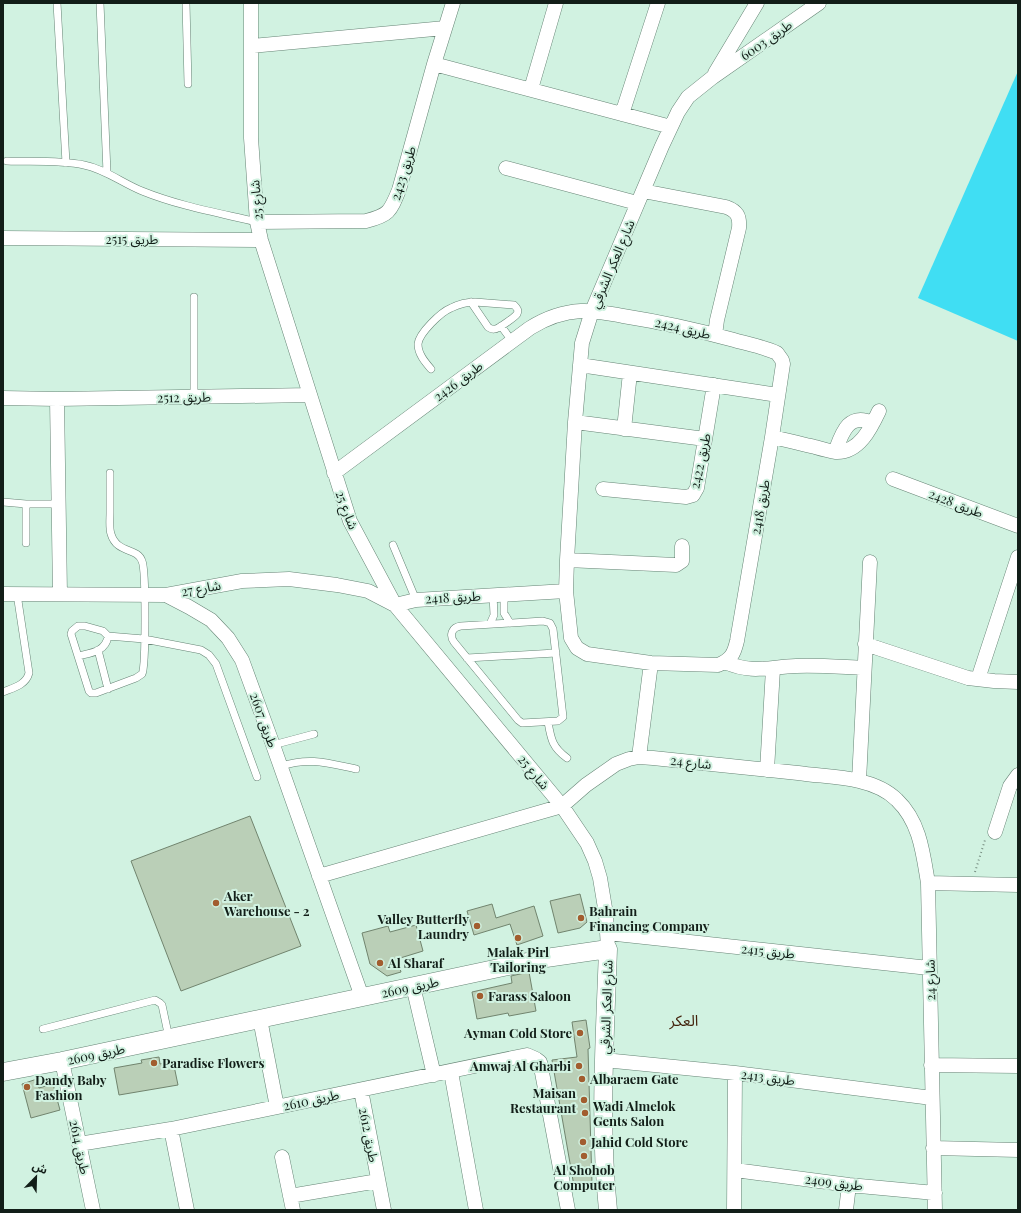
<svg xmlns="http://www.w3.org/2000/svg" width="1021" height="1213" font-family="'Playfair Display','Noto Sans Arabic',serif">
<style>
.water{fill:#40def3}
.building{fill:#bacfb7;stroke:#71846e}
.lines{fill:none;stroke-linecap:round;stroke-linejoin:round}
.service-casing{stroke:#668475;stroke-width:8}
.minor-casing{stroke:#668475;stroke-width:15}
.tertiary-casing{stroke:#668475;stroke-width:19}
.path{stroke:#788f83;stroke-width:2;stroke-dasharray:1 3;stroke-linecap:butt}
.service{stroke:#fff;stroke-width:7}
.minor{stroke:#fff;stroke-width:14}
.tertiary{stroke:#fff;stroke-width:18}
.poi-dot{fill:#a25d2f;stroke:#d1f2e1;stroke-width:1.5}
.labels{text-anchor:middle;stroke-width:4;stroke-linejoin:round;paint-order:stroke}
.street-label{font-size:13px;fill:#121e18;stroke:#d1f2e1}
.poi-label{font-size:13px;font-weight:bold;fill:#121e18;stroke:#d1f2e1;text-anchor:start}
.quarter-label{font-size:15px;fill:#43230c;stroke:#d1f2e1}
</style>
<rect width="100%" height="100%" fill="#d1f2e1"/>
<path class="water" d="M1018,71v270l-100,-43z"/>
<path class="building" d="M250,816l51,130 -120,45 -50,-130z
M580,894l7,28 -7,6 -22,5 -8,-32z
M492,904l4,14 38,-12 9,30 -26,9 -7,-21 -36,11 -7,-24z
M416,925l7,26 -26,8 4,13 -14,4 -17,-12 -8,-31 26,-7 2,6z
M529,972l7,39 -27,5 -1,-3 -31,6 -5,-27 40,-9 -1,-7z
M586,1020l4,28 -2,1 4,135 -18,2 -22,-126 25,-3 -5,-35z
M159,1057l1,7 13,-3 5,24 -59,10 -5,-27 28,-5 -1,-3z
M37,1079l2,9 14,-4 7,26 -29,8 -9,-34z"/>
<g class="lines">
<defs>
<path id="service" d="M57,3l9,160
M100,3l7,170
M186,3l2,81
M7,161c24,1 53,-1 77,4 21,4 38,18 58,26 37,15 77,22 115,31
M194,297v100
M501,326l11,15
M431,369c-6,-7 -13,-15 -13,-25 1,-11 23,-32 33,-36 8,-4 16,-6 24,-6l39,3c3,3 5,5 3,9 -2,3 -19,15 -22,15 -3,1 -4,0 -7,-2l-17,-25
M110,473c0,13 0,27 0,40 0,7 -1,15 1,21 6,20 26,13 31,27 4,9 4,105 0,113l-6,4 -40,15h-5l-2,-2 -18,-57 1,-3 6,-5h7l18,5 5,5 36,3 57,11 8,5 7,9 41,113
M3,502l23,2h32
M26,543v-39
M393,545l23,55
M504,594v19l6,10
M543,621l7,2 3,6 10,88 -5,4 -36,2 -4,-3 -64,-78c-5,-7 -2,-15 7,-16z
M490,624l4,-9 -1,-20
M98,650l10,39
M78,656c12,-3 28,-4 30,-20
M467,658l89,-5
M3,692c10,-4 23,-7 26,-19l-12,-79
M548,722c3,17 4,25 19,36
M273,745l41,-11
M281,766c29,-9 46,-3 75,3
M43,1029l112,-29 5,3 2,2 7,33"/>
<path id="minor" d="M251,3v135l6,84 4,18 89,281 45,84 167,201 25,37 8,18 5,17 6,36 2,35
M251,46l194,-18
M434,64l237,63
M715,73l42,-70
M531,89l25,-86
M622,114l36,-111
M506,168l131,35
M643,191l83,16c11,4 14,9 13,21l-22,92 -2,15
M257,222l109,-1c23,-6 24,-9 33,-31l35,-126 19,-61
M3,238l258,2
M580,365l198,30
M3,398l54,1 253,-4
M57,399l3,195
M575,422l130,17
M624,429l6,-56
M772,437c15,3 29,7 43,10 7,2 14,4 21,5 23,1 35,-24 43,-41
M835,452c7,-19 13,-40 38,-29
M334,473l196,-145c16,-10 32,-16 51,-17 14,-1 29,3 42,5 38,6 74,14 111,24 14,4 30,7 43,13l5,7 1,4 -11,73 -35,204c-3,13 -6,19 -19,24l-67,-2 -64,-9 -10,-6 -6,-10 -5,-47 1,-31 8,-138 7,-79 10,-32 70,-165 16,-34 10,-15 25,-20 106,-74
M893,479l125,47
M603,489l83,8 7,-2 4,-7 17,-103
M567,560l109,5 6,-4v-15
M3,594l163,1 76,-14 47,-2 48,6 31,6 27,14 21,-5 150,-9
M166,595l23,12 22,13 17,18 14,22 31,85 89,252
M865,644l103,34 26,3 24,1
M725,662c27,12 43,5 71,4 22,-1 45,1 68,2
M978,679l40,-122
M639,757l12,-94
M767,770l6,-101
M859,781l11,-219
M995,832l15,-46 8,-11
M319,876l243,-70 24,-21 30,-21 13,-5 10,-2 14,1c48,5 97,10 145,15 20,3 41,3 61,8 13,3 28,9 38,19 23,22 26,53 31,83l7,327
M928,883l90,2
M607,933l322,35
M413,986l21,89
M260,1019l17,88
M604,1060l131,13 197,25
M62,1061l31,149
M931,1065l87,1
M451,1072l25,138
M361,1090l23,120
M171,1129l16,81
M79,1144l92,-15 356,-74 9,4 4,3 28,148
M933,1148l85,2
M282,1157l11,53
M735,1170l114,15 86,8
M290,1196l88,-15
M734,1210l1,-137
M846,1210l3,-25"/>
<path id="tertiary" d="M3,1072l59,-11 484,-103 62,-9c-3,87 -9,175 0,261"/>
</defs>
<use href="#service" class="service-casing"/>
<use href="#minor" class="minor-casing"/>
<use href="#tertiary" class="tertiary-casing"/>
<path class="path" d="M975,872l10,-32"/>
<use href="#service" class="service"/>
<use href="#minor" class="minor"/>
<use href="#tertiary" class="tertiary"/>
</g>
<g class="poi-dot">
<circle cx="216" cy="903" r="4"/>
<circle cx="581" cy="918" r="4"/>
<circle cx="477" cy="926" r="4"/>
<circle cx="518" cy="938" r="4"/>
<circle cx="380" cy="963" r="4"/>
<circle cx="480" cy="996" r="4"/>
<circle cx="580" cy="1033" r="4"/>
<circle cx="154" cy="1063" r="4"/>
<circle cx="579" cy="1066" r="4"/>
<circle cx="582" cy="1079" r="4"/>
<circle cx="27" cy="1087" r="4"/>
<circle cx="584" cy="1100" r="4"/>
<circle cx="585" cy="1113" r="4"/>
<circle cx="583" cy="1142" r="4"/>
<circle cx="584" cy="1156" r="4"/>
</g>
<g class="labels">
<g class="street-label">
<text transform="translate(766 40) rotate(-35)" y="5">طريق 6003</text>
<text transform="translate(403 173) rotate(-73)" y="5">طريق 2423</text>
<text transform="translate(256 200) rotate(-95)" y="5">شارع 25</text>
<text x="132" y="244">طريق 2515</text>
<text transform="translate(612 264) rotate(-67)" y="5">شارع العكر الشرقي</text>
<text transform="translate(683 328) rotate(13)" y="5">طريق 2424</text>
<text transform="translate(458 381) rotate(-37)" y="5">طريق 2426</text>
<text transform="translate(184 397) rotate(-1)" y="5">طريق 2512</text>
<text transform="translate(700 461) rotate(-78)" y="5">طريق 2422</text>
<text transform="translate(956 503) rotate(21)" y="5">طريق 2428</text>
<text transform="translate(760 507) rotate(-80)" y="5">طريق 2418</text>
<text transform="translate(347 510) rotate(69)" y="5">شارع 25</text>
<text transform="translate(201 588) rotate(-10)" y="5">شارع 27</text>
<text transform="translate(453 597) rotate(-3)" y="5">طريق 2418</text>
<text transform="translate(264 720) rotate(70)" y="5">طريق 2607</text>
<text transform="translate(691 762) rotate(6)" y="5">شارع 24</text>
<text transform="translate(534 772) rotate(50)" y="5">شارع 25</text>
<text transform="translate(768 951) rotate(6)" y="5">طريق 2415</text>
<text transform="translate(930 980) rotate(-91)" y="5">شارع 24</text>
<text transform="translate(410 987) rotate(-12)" y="5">طريق 2609</text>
<text transform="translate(606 1007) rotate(-88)" y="5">شارع العكر الشرقي</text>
<text transform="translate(96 1054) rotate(-12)" y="5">طريق 2609</text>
<text transform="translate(768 1077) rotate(7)" y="5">طريق 2413</text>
<text transform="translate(311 1100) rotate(-12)" y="5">طريق 2610</text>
<text transform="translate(369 1135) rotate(79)" y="5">طريق 2612</text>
<text transform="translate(80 1147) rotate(78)" y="5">طريق 2614</text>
<text transform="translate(834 1182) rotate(7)" y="5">طريق 2409</text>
</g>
<g class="poi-label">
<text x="224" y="901">Aker<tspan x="224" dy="15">Warehouse - 2</tspan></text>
<text x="589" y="916">Bahrain<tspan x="589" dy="15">Financing Company</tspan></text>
<text x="469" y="924" text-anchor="end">Valley Butterfly<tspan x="469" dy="15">Laundry</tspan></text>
<text x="518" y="957" text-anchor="middle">Malak Pirl<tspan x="518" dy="15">Tailoring</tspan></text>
<text x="388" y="968">Al Sharaf</text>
<text x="488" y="1001">Farass Saloon</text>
<text x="572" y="1038" text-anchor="end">Ayman Cold Store</text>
<text x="162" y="1068">Paradise Flowers</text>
<text x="571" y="1071" text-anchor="end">Amwaj Al Gharbi</text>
<text x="590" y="1084">Albaraem Gate</text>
<text x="35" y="1085">Dandy Baby<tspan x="35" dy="15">Fashion</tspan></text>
<text x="576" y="1098" text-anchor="end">Maisan<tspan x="576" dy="15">Restaurant</tspan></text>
<text x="593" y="1111">Wadi Almelok<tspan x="593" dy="15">Gents Salon</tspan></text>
<text x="591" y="1147">Jahid Cold Store</text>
<text x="584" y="1175" text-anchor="middle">Al Shohob<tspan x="584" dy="15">Computer</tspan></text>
</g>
<g class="quarter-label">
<text x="684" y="1026">العكر</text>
</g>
</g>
<rect width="1021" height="1213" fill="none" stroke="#121e18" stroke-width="8"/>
<g transform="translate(36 1177) rotate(23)" stroke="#d1f2e1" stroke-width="3" paint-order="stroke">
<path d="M0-3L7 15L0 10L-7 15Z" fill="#121e18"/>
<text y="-6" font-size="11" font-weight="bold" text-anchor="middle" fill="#121e18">ش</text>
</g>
</svg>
